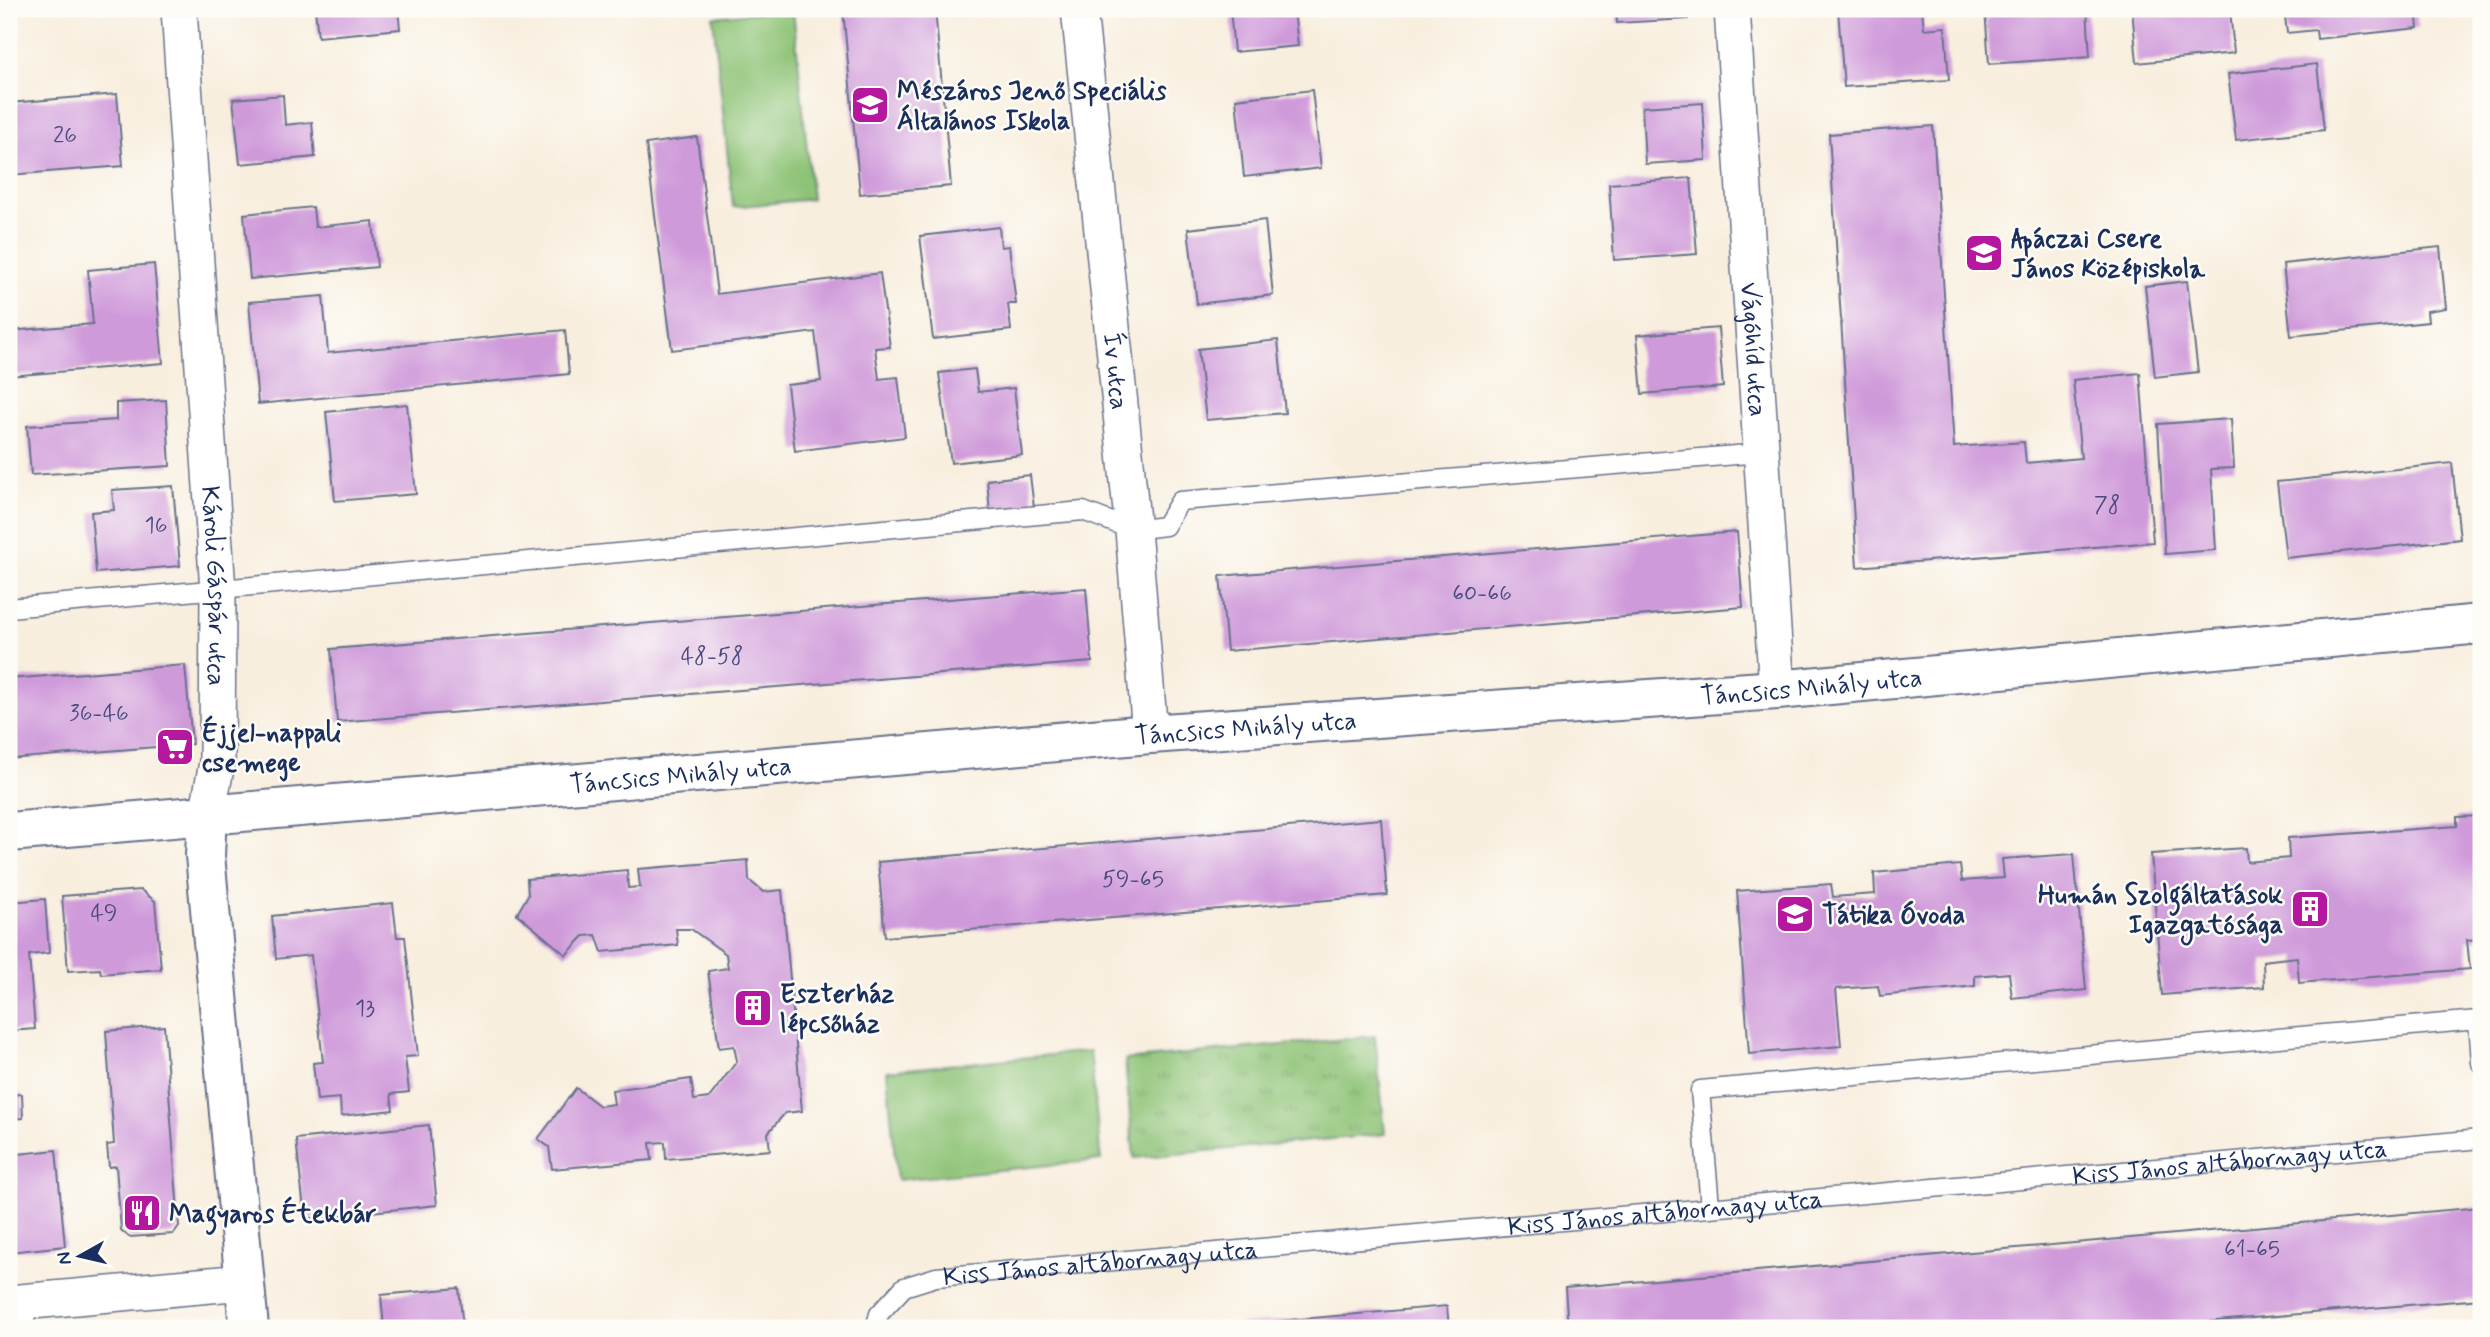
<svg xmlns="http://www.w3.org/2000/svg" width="2490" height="1337" font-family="Mynerve,sans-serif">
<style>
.grass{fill:#8dc376;stroke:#54796a;stroke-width:2}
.park{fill:url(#park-tufts);stroke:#54796a;stroke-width:2}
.building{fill:#cf9ada}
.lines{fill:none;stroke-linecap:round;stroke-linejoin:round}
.lane-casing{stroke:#68728b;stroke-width:21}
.street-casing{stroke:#68728b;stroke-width:38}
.secondary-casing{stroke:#68728b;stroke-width:42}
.lane{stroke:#fff;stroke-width:18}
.street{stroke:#fff;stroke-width:35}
.secondary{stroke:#fff;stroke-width:38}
.labels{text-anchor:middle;stroke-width:5;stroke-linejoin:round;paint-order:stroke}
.number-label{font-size:23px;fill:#484a7d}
.poi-label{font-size:26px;font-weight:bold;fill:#1b2f5e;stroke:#fdfcf7;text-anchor:start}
.street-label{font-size:26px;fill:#1b2f5e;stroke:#fdfcf7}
</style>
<defs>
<pattern id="park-tufts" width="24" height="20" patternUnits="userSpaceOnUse" patternTransform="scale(1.75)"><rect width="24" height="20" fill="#8dc376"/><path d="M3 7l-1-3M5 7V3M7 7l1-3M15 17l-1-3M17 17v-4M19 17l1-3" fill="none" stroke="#729f64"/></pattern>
</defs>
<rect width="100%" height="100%" fill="#fdfcf7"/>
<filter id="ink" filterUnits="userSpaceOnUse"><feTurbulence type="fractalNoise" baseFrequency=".0143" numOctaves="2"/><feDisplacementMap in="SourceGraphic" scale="14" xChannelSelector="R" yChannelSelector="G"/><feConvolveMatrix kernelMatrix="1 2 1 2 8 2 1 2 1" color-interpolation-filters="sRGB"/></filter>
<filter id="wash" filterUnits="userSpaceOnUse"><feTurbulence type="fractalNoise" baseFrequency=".00686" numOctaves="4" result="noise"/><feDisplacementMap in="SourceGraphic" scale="28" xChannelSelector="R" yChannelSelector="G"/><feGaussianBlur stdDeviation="1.57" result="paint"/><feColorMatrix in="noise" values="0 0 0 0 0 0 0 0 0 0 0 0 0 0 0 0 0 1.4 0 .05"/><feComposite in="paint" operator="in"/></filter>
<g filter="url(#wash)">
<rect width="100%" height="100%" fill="#f8eede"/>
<path class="grass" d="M793,9l19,190 -79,8 -20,-190z
M1090,1051l11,109 -204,20 -10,-109z"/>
<path class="park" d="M1375,1036l10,98 -251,24 -9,-98z"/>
<g id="blocks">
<path class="building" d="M315,9h83l2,20 -82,8z
M843,9h92l16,177 -91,8z
M1230,9h64l4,37 -64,6z
M1616,9h72v10l-71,4z
M1838,9h84l2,20 21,-2 4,53 -105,7z
M1985,9h102l3,48 -101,7z
M2132,9h98l4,44 -97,10z
M2284,9h132l2,19 -101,11 -1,-9 -29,3z
M2317,64l7,66 -88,10 -8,-66z
M1312,90l9,78 -77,9 -8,-78z
M117,94l6,72 -114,9v-72z
M283,95l2,30 27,-3 3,35 -75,7 -7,-65z
M1703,103l3,57 -61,4 -3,-57z
M1933,126l21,321 70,-5 2,21 55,-5 -8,-78 67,-7 13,169 -296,25 -28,-433z
M697,137l20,157 163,-21 10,74 -15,1 4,31 19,-2 7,60 -110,14 -8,-66 34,-4 -6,-49 -143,18 -26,-206z
M1691,178l6,76 -83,6 -5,-76z
M313,207l2,20 58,-6 4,46 -127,12 -6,-65z
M1265,220l8,75 -76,9 -9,-75z
M999,227l2,20 8,-1 7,58h-8l3,26 -78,9 -13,-103z
M2440,247l6,61 -19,3 1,11 -137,14 -8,-72z
M154,264l9,99 -154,13v-45l84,-7 -5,-54z
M2187,281l11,91 -43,5 -10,-91z
M323,296l5,57 237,-23 4,44 -311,30 -9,-102z
M1718,328l5,59 -81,7 -5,-59z
M1278,340l7,73 -79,7 -8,-71z
M975,369l3,23 36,-4 8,67 -71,8 -12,-90z
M166,400l4,66 -139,9 -4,-49 89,-6v-17z
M407,404l9,90 -81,7 -9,-89z
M2231,419l3,49 -23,1 5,81 -51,4 -7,-130z
M2452,463l8,76 -174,19 -9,-76z
M1030,475l4,33 -44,5 -3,-33z
M173,486l7,80 -84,7 -5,-61 23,-2 -2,-20z
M1737,532l6,75 -516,44 -7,-75z
M1086,588l6,74 -755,60 -6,-73z
M185,665l7,79 -183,15v-80z
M2481,816v123l-14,1 3,29 -171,14 -2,-26 -34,4 1,26 -102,8 -11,-141 95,-6 1,14 42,-4 -1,-20 169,-12v-9z
M1381,819l6,76 -502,42 -7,-75z
M2074,854l12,136 -74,8 -3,-25 -34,3v10l-95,10 -2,-10 -42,3 5,57 -92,8 -12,-163 94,-7 2,13 42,-3 -1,-21 86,-8 2,16 42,-3 -2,-19z
M748,860l1,20 14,12 19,-2 20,221 -17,2 -17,20 2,17 -104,9 -1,-17 -15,1 2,17 -100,9 -3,-22 -11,-8 38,-51 24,18 14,-2 -2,-14 79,-11 3,21 15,-2 28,-37 -3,-15 -15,2 -11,-77 20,-3 -2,-14 -35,-25h-15l2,16 -76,7 -6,-17 -12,1 -18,19 -49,-41 11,-19 -1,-16 100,-9 1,18 12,-1 -2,-18z
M141,890l14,11 6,68 -60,5 -1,-5 -32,2 -6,-75z
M45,899l4,54 -20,2 6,74 -26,2v-129z
M393,903l4,34h8l13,119 -13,1 4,35 -18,2 2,16 -52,6 -1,-18 -23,2 -4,-37 10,-1 -12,-107 -35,4 -4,-43z
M164,1026l15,200 -6,8 -44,3 -8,-7 -5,-64 -7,1 -2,-22 7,-1 -8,-113z
M22,1094l1,24 -14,1v-24z
M429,1125l8,80 -132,14 -9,-80z
M56,1150l9,96 -56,6v-97z
M2481,1207v92l-349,29h-564l-3,-40z
M459,1288l4,40h-79l-3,-33z
M1447,1306l2,22h-226v-2z"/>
</g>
</g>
<g filter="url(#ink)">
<use href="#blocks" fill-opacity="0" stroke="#68728b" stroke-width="2"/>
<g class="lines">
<defs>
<g id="lane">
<path d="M9,608l1074,-97 50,19 32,-4 15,-25 580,-48"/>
<path d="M1710,1206l-10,-116 778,-70 3,43"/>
<path d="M23,1302l3,26"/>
<path id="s1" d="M875,1328l4,-14 25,-27 32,-10 1545,-138"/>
</g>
<g id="street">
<path id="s2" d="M179,9l39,582 -1,172 -10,52"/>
<path id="s3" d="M1079,9l54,521 17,204"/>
<path id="s4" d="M1732,9l45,681"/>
<path d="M9,1303l235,-21"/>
</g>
<g id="secondary">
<path d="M207,815l-2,40 44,473"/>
<path id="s5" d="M9,832l1141,-98 627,-44 704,-66"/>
</g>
</defs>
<use href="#lane" class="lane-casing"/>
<use href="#street" class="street-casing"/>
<use href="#secondary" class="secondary-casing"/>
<use href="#lane" class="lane"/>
<use href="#street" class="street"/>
<use href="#secondary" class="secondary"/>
</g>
</g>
<defs>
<symbol id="school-square" viewBox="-11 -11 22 22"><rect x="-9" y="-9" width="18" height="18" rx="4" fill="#b5179e" stroke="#fdfcf7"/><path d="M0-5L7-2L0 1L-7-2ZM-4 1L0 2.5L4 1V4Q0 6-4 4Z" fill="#fff"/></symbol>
<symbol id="supermarket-square" viewBox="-11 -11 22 22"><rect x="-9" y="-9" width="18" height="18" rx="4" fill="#b5179e" stroke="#fdfcf7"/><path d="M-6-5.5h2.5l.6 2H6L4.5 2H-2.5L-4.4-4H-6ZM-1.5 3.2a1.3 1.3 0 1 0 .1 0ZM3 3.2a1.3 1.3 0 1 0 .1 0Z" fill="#fff"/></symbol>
<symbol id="building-square" viewBox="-11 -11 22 22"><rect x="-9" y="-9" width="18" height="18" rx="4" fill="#b5179e" stroke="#fdfcf7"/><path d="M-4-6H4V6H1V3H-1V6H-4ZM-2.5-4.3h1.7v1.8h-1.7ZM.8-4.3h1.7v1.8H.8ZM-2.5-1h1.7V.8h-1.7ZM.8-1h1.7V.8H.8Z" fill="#fff"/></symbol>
<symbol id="restaurant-square" viewBox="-11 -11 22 22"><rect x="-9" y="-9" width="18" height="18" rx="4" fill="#b5179e" stroke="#fdfcf7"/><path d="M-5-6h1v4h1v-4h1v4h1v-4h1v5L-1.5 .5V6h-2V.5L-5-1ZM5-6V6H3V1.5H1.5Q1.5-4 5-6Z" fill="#fff"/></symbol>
</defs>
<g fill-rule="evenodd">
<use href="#school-square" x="848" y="83" width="44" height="44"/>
<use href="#school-square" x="1962" y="231" width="44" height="44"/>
<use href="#supermarket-square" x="153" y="725" width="44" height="44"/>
<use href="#building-square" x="2288" y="887" width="44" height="44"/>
<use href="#school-square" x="1773" y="892" width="44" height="44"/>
<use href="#building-square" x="731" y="986" width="44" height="44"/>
<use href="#restaurant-square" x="120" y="1191" width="44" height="44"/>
</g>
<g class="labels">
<g class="number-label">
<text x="65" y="142">26</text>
<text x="2107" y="512">78</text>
<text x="156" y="532">16</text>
<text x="1482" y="600">60-66</text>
<text x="712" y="663">48-58</text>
<text x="99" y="720">36-46</text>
<text x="1133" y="886">59-65</text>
<text x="104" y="920">49</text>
<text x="365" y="1015">13</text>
<text x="2252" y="1256">61-65</text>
</g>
<g class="poi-label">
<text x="897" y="99">Mészáros Jenő Speciális<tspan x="897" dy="30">Általános Iskola</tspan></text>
<text x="2011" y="247">Apáczai Csere<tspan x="2011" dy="30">János Középiskola</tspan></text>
<text x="202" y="741">Éjjel-nappali<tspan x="202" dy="30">csemege</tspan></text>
<text x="2283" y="903" text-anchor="end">Humán Szolgáltatások<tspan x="2283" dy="30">Igazgatósága</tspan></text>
<text x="1822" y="923">Tátika Óvoda</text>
<text x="780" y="1002">Eszterház<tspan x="780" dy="30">lépcsőház</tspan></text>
<text x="169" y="1222">Magyaros Étekbár</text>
</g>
<g class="street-label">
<text dy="9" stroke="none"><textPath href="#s4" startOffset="341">Vágóhíd utca</textPath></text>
<text dy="9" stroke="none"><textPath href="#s3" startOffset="364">Ív utca</textPath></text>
<text dy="9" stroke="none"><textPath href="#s2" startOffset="578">Károli Gáspár utca</textPath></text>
<text dy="9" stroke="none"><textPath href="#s5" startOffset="1808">Táncsics Mihály utca</textPath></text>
<text dy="9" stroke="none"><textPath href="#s5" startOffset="1241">Táncsics Mihály utca</textPath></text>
<text dy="9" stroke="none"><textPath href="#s5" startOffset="674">Táncsics Mihály utca</textPath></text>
<text dy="9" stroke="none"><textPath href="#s1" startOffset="1384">Kiss János altábornagy utca</textPath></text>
<text dy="9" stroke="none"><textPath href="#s1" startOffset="817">Kiss János altábornagy utca</textPath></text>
<text dy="9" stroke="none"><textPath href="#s1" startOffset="250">Kiss János altábornagy utca</textPath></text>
</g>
</g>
<rect width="2490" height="1337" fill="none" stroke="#fdfcf7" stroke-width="35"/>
<g transform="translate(80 1256) rotate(262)" stroke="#fdfcf7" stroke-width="5" paint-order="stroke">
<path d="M0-5L12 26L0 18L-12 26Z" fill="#1b2f5e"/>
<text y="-10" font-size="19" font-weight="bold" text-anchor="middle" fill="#1b2f5e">N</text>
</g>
</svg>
